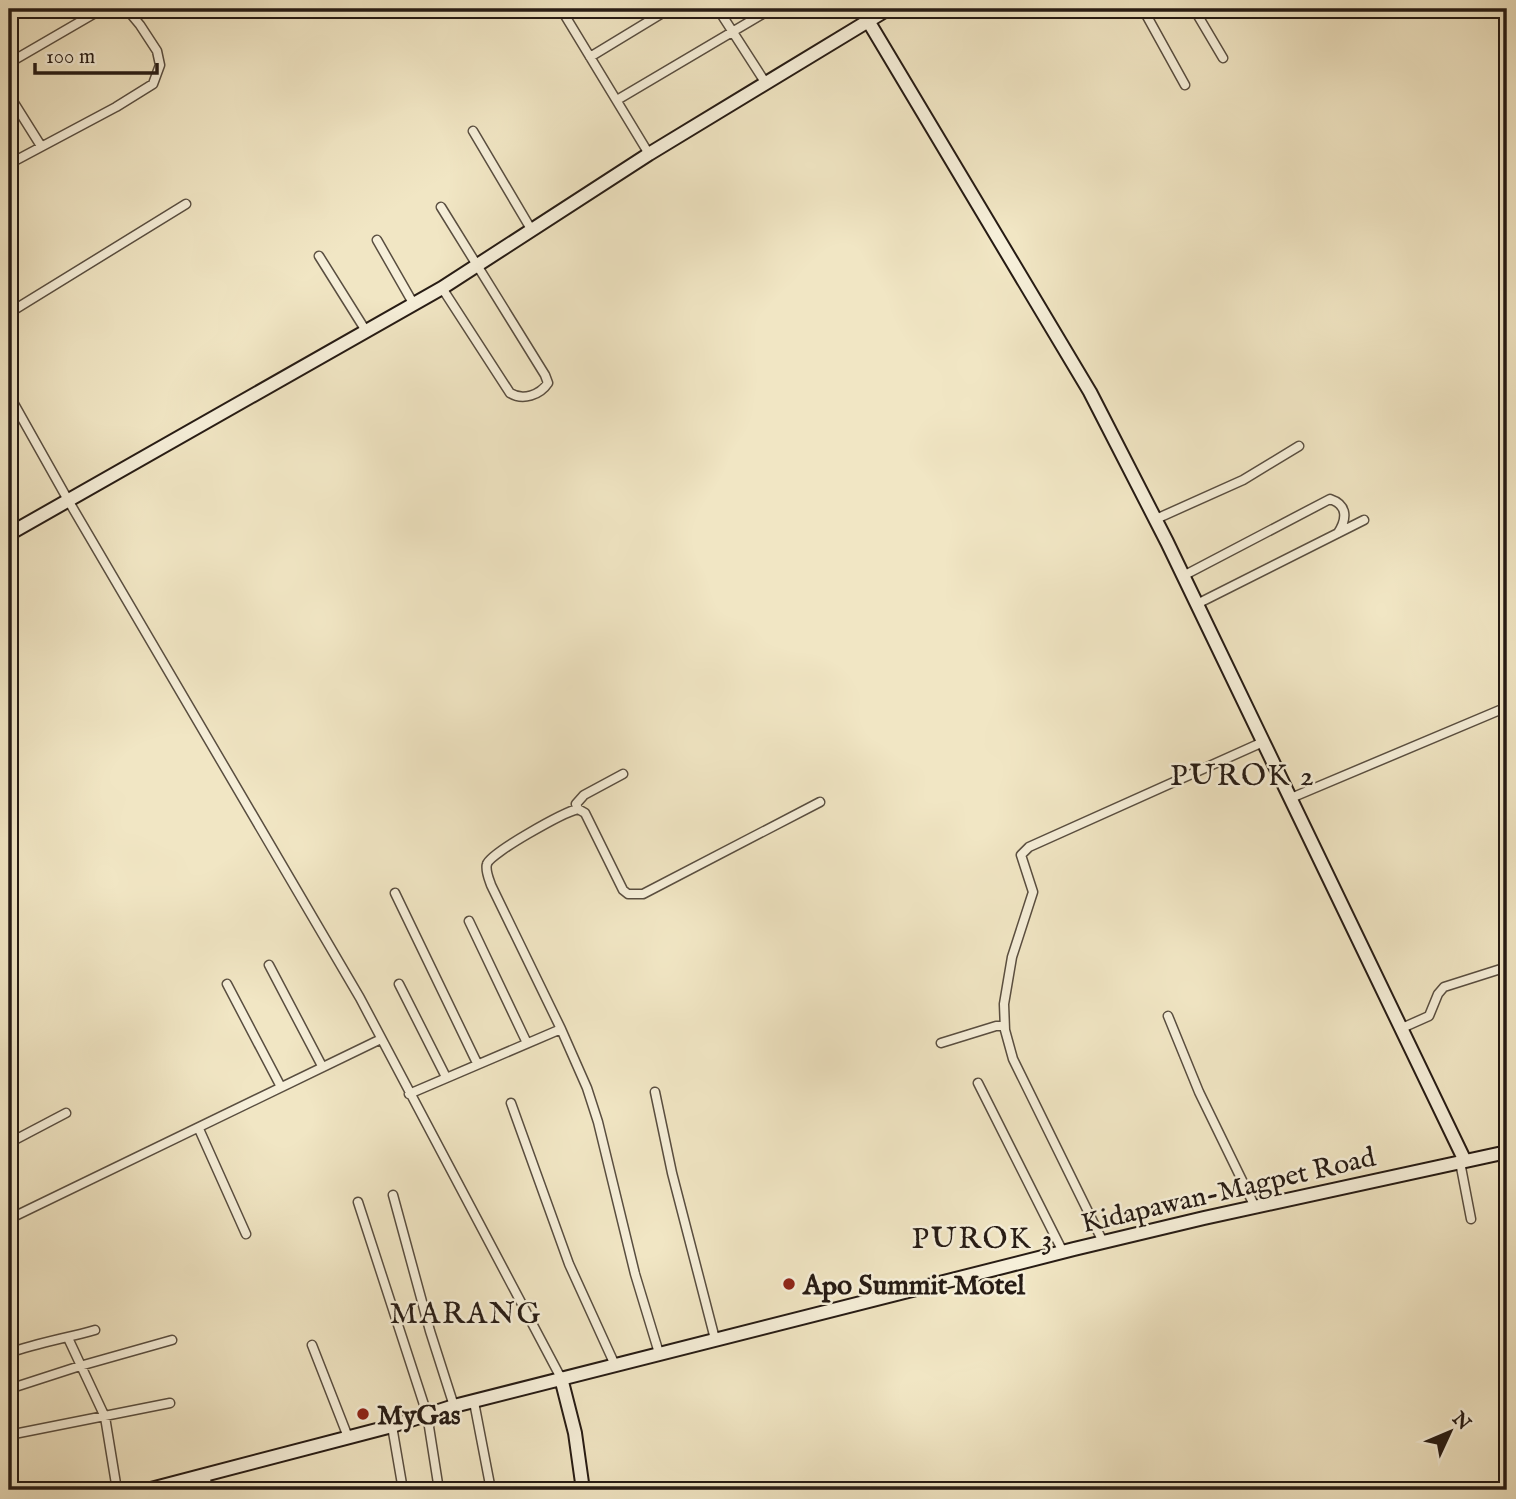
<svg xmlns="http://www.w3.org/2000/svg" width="1516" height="1499" font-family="'IM FELL English',serif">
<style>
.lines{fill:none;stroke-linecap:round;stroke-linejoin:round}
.street-casing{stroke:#594e40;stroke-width:11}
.secondary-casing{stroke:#261b14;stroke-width:16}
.street{stroke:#f6efd9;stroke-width:8}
.secondary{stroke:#f6efd9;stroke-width:12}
.poi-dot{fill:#8f2418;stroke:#f6efd9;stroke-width:2.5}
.labels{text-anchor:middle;stroke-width:5;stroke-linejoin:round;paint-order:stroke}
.street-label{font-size:28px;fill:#261b14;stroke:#f6efd9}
.poi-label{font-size:28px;font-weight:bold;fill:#261b14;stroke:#f6efd9;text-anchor:start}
.neighbourhood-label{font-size:30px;letter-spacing:2px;fill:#261b14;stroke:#f6efd9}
</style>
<rect width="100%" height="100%" fill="#f1e6c4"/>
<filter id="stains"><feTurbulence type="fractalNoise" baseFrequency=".00286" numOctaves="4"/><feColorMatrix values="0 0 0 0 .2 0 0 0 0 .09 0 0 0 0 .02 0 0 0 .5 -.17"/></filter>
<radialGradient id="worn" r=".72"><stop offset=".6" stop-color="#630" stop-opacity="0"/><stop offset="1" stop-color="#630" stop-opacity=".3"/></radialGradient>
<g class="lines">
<defs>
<path id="street" d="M561,9l88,145
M718,9l47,73
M1143,9l42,76
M1194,9l29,49
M590,57l79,-48
M9,63l93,-54
M9,95l32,51
M617,100l154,-91
M473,131l58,98
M9,164l107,-57 37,-23 7,-19 -3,-14 -17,-26 -10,-12 -8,-4
M441,207l104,168 3,8c-8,12 -25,18 -38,10l-68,-105
M377,240l36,63
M319,256l47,75
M9,313l177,-109
M9,395l59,105 292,498 201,380
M1156,519l87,-39 56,-34
M1183,576l147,-77c18,6 17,20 8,34
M1197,604l167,-84
M1291,798l216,-91
M578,809l-2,-5 8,-9 39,-21
M395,893l82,170
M469,921l58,122
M269,965l53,101
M227,984l54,103
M399,984l47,93
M1168,1016l31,76 56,115
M1402,1028l27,-12 9,-22 6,-7 63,-20
M941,1043l55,-17h8
M978,1083l85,169
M655,1092l17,81 43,166
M409,1094l152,-65
M511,1103l58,161 46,101
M199,1129l47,105
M9,1143l57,-30
M1460,1162l11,57
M393,1195l37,136 24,75
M358,1202l69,212 12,76
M9,1219l372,-180
M1103,1242l-90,-183 -8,-29 -1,-26 8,-47 21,-65 -12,-37 8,-8 234,-105
M68,1338l37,79 12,73
M312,1345l36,92
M9,1353c28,-10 58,-15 86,-23
M659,1353l-24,-79 -37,-152 -11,-34 -26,-59 -70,-144c-2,-6 -6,-15 -4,-21 3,-11 77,-52 91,-55l7,4 38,77 5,4h15l177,-92
M9,1389l71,-23 92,-26
M474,1402l17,88
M392,1426l11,64
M9,1435l161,-32
M205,1474l3,16"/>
<path id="secondary" d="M861,9l229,383 77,150 298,619
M9,534l433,-246 207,-134 239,-145
M561,1378l14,55 8,57
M147,1490l245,-64 62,-20 620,-157 130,-31 303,-66"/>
</defs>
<use href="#street" class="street-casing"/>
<use href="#secondary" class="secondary-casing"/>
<use href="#street" class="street"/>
<use href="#secondary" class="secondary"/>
</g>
<g class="poi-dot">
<circle cx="789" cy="1284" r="7"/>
<circle cx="363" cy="1414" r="7"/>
</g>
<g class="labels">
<g class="street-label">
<text transform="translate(1228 1189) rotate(-13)" y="10">Kidapawan-Magpet Road</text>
</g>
<g class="poi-label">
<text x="803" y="1294">Apo Summit Motel</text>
<text x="377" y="1424">MyGas</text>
</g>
<g class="neighbourhood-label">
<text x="1243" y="785">PUROK 2</text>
<text x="983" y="1248">PUROK 3</text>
<text x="466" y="1323">MARANG</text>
</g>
</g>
<rect width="1516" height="1499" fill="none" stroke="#f1e6c4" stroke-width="35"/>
<rect x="10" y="10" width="1495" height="1478" fill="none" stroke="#261b14" stroke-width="3.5"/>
<rect x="18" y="18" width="1481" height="1464" fill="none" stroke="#261b14" stroke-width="2"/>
<g transform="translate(1450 1432) rotate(46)" stroke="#f6efd9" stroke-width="5" paint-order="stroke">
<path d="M0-5L12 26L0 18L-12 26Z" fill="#261b14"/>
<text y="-10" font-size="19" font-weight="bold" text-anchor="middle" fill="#261b14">N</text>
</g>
<path d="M35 63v10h122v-10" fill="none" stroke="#261b14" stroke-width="3.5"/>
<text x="46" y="63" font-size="21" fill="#261b14" stroke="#f6efd9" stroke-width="5" paint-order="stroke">100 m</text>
<rect width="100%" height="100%" filter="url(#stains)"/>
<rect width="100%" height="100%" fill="url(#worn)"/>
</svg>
